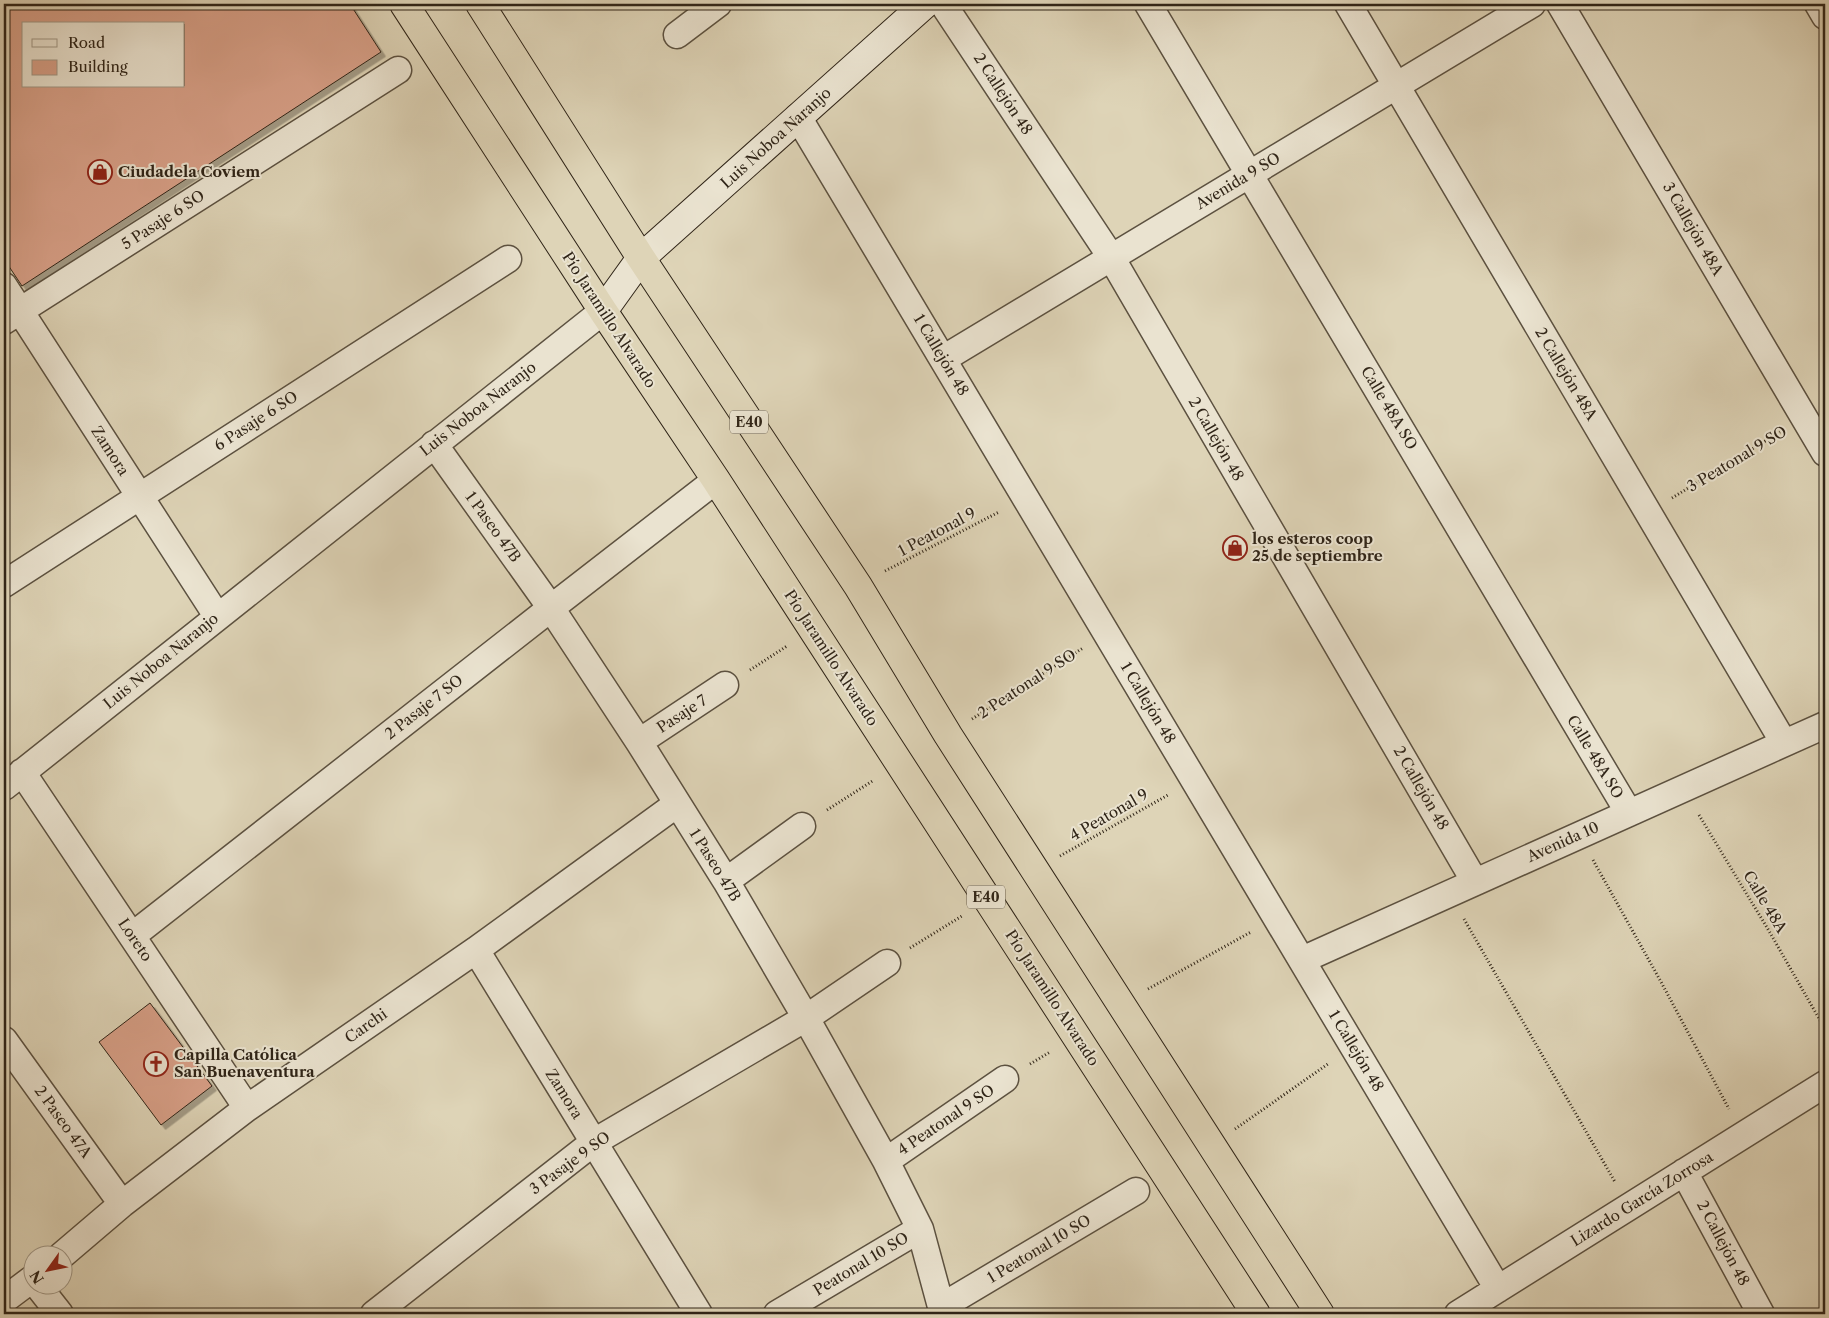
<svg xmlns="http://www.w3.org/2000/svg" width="1829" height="1318" font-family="'Libre Caslon Text',serif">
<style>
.building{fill:#d8a088;stroke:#302518;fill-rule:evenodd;filter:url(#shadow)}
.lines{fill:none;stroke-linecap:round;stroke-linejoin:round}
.street-casing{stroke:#5c5140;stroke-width:29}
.secondary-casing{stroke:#302518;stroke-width:30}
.highway-casing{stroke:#302518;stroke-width:30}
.path{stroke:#302518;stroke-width:3;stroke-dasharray:1 2.5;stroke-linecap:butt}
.street{stroke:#eae3d0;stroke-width:26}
.secondary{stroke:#eae3d0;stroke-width:28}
.highway{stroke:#ded4b7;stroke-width:28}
.labels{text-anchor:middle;stroke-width:4;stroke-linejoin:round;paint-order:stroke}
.shield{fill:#eae3d0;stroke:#685e4f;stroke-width:1}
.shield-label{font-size:14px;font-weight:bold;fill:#302518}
.street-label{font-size:15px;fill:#302518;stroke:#eae3d0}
.poi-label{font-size:15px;font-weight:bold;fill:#302518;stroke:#eae3d0;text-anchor:start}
</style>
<defs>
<filter id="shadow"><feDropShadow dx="4.5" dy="4.5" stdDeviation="0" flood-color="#0004"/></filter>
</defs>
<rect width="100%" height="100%" fill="#ded4b7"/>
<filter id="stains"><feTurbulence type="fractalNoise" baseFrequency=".004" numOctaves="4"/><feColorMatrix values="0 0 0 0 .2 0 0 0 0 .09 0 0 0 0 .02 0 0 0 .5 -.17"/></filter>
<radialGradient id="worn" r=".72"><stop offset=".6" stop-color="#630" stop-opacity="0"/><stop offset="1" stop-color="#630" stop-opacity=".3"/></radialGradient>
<path class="building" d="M4,4h346l31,48 -359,234 -18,-27zM24,24h160v62h-160z
M150,1003l62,83 -51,39 -62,-83z"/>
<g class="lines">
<defs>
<path id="street" d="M943,4l168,253 364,625
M1148,4l481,809
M1348,4l436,739
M1560,4l265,449
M1818,4l7,12
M677,35l41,-31
M798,117l700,1172
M4,286l213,330
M4,321l394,-251
M943,359l589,-355
M434,444l117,164 88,134 87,139 80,137 80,143 34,68 23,85
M4,584l504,-325
M639,742l86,-57
M22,772l225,336
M4,787l599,-476
M726,881l76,-55
M132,936l419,-328 165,-128
M476,950l223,364
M1302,960l523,-235
M4,1040l118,164
M886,1161l119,-82
M1684,1172l77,142
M61,1256l61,-52 125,-96 229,-158 201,-146
M38,1286l22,28
M4,1300l28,-21
M941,1307l195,-116
M374,1314l220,-172 212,-124 81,-55
M777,1314l143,-85
M1458,1314l367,-230"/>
<path id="secondary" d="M603,311l38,-53 284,-254"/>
<path id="highway" d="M404,4l199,307 113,169 540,834
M480,4l161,254 217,328 90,149 372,579"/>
</defs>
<use href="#street" class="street-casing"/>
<use href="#secondary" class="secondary-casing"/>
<use href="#highway" class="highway-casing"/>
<path class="path" d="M1672,498l108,-66
M885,571l114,-59
M750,670l37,-24
M972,719l111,-71
M827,810l47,-30
M1699,815l70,116 56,98
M1060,856l108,-61
M1593,860l67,120 69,129
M1464,919l151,263
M910,948l52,-32
M1148,989l103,-57
M1030,1064l20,-12
M1235,1129l93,-65"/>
<use href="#street" class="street"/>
<use href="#secondary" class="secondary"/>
<use href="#highway" class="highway"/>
</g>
<defs>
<symbol id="shop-ring" viewBox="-11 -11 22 22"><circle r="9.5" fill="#eae3d0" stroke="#8f2418" stroke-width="1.5"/><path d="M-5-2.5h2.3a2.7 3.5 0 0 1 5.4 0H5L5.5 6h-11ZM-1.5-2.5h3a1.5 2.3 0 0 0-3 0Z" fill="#8f2418"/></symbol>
<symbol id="church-ring" viewBox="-11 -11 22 22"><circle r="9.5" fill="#eae3d0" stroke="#8f2418" stroke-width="1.5"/><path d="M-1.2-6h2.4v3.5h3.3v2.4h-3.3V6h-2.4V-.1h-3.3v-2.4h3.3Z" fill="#8f2418"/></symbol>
</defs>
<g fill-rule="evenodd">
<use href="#shop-ring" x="86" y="158" width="28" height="28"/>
<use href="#shop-ring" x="1221" y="534" width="28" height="28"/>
<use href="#church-ring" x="142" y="1050" width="28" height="28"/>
</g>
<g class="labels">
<g class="shield">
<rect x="730" y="410.5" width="38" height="23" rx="4"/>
<rect x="967" y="885.5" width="38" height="23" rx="4"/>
</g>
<g class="shield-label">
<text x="749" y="427">E40</text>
<text x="986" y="902">E40</text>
</g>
<g class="street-label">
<text transform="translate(1003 94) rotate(57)" y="5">2 Callejón 48</text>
<text transform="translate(776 138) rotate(-42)" y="5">Luis Noboa Naranjo</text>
<text transform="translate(1238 181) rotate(-31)" y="5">Avenida 9 SO</text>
<text transform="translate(163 220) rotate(-33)" y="5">5 Pasaje 6 SO</text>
<text transform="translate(1693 229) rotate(60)" y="5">3 Callejón 48A</text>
<text transform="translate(609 320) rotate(57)" y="5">Pío Jaramillo Alvarado</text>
<text transform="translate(941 355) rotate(59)" y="5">1 Callejón 48</text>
<text transform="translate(1566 374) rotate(59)" y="5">2 Callejón 48A</text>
<text transform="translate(1389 408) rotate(59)" y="5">Calle 48A SO</text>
<text transform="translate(478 409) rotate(-38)" y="5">Luis Noboa Naranjo</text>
<text transform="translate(256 421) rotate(-33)" y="5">6 Pasaje 6 SO</text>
<text transform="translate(1216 439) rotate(60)" y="5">2 Callejón 48</text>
<text transform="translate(110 451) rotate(57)" y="5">Zamora</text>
<text transform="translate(1737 459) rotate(-31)" y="5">3 Peatonal 9 SO</text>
<text transform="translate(493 527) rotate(54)" y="5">1 Paseo 47B</text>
<text transform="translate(937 532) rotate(-28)" y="5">1 Peatonal 9</text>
<text transform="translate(831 658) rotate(57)" y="5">Pío Jaramillo Alvarado</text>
<text transform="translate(161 661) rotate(-39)" y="5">Luis Noboa Naranjo</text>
<text transform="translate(1027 684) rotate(-33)" y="5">2 Peatonal 9 SO</text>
<text transform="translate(1148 703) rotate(59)" y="5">1 Callejón 48</text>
<text transform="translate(424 707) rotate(-38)" y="5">2 Pasaje 7 SO</text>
<text transform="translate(682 714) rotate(-33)" y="5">Pasaje 7</text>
<text transform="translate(1595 757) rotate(59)" y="5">Calle 48A SO</text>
<text transform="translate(1421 788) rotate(60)" y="5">2 Callejón 48</text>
<text transform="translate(1109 815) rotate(-30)" y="5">4 Peatonal 9</text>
<text transform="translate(1563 842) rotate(-24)" y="5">Avenida 10</text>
<text transform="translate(715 865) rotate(58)" y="5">1 Paseo 47B</text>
<text transform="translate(1765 902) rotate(59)" y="5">Calle 48A</text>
<text transform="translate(135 940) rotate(56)" y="5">Loreto</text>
<text transform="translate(1052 998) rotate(57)" y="5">Pío Jaramillo Alvarado</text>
<text transform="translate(366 1026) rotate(-35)" y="5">Carchi</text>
<text transform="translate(1356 1051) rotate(59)" y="5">1 Callejón 48</text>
<text transform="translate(564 1094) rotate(58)" y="5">Zamora</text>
<text transform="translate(946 1120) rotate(-34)" y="5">4 Peatonal 9 SO</text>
<text transform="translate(63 1122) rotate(54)" y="5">2 Paseo 47A</text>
<text transform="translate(570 1163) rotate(-36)" y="5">3 Pasaje 9 SO</text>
<text transform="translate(1642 1199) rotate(-32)" y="5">Lizardo García Zorrosa</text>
<text transform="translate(1723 1243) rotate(62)" y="5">2 Callejón 48</text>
<text transform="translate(1039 1249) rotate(-31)" y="5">1 Peatonal 10 SO</text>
<text transform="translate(861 1264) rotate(-31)" y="5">Peatonal 10 SO</text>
</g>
<g class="poi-label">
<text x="118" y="177">Ciudadela Coviem</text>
<text x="1252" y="544">los esteros coop<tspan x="1252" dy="17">25 de septiembre</tspan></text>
<text x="174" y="1060">Capilla Católica<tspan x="174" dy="17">San Buenaventura</tspan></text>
</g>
</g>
<rect width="1829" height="1318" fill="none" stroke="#ded4b7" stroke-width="20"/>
<rect x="5" y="5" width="1819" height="1308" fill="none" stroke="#302518" stroke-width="2.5"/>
<rect x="10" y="10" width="1809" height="1298" fill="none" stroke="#302518"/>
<rect x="22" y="22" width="162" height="65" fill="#eae3d0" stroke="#a09786"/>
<rect x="32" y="39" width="25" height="8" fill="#eae3d0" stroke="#a09786"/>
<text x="68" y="48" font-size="15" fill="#302518">Road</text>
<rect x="32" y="60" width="25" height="15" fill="#d8a088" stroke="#a09786"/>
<text x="68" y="72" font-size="15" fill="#302518">Building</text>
<g transform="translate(48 1270) rotate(237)"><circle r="24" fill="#eae3d0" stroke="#a09786"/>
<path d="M0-4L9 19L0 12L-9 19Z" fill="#8f2418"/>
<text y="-8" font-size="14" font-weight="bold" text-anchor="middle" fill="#302518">N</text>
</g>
<rect width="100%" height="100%" filter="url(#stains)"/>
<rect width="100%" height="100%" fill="url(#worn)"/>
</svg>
